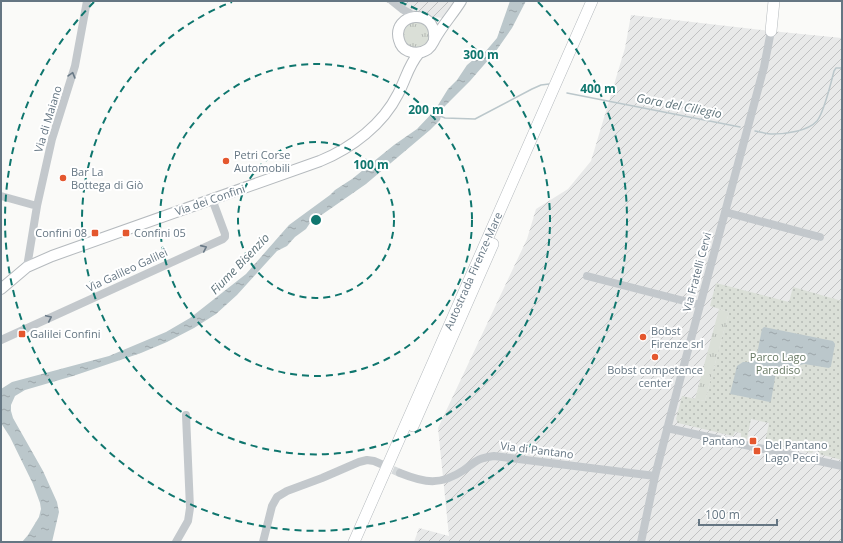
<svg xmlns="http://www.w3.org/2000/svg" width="843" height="543" font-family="'Open Sans',sans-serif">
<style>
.industrial{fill:url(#industrial-furrows)}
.grass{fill:url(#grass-tufts)}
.park{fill:url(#park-dots)}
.water{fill:url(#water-ripples)}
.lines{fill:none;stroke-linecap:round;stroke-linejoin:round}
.stream{stroke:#bbc7cb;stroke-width:1.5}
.minor-tunnel{stroke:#d5d9db;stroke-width:8;stroke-dasharray:8 4;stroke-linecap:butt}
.major-casing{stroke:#b5babe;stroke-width:12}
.highway-casing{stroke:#b4b9bd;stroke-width:12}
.minor{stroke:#c3c8cc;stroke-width:8}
.major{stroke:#fff;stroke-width:10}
.highway{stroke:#fff;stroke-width:11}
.oneway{stroke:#6a7a87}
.ring{fill:none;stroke:#0f766e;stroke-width:2;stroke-dasharray:7 5}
.poi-dot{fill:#e4572e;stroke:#fff;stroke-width:1.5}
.labels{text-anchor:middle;stroke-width:4;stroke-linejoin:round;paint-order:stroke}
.street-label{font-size:11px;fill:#657683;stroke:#fff}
.poi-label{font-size:11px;fill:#657683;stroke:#fff;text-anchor:start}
.park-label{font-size:11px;fill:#687a64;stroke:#fff}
.water-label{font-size:12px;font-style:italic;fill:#60757c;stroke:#fff}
.centre{fill:#0f766e;stroke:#fff;stroke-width:2}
.ring-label{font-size:12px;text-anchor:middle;font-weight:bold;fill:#0f766e;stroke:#fff;stroke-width:4;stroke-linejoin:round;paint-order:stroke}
</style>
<defs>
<pattern id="industrial-furrows" width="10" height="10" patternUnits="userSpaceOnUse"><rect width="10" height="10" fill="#e8e9e9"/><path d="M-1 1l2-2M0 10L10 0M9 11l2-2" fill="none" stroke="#c0c1c2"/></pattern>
<pattern id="grass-tufts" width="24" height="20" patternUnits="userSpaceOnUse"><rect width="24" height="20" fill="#dadfd7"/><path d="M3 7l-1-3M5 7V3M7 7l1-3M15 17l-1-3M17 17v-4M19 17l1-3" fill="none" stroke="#b4b9b4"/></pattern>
<pattern id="park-dots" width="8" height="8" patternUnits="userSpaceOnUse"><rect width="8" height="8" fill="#dadfd7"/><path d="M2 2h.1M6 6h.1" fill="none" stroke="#b4b9b4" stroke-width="1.8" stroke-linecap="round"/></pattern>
<pattern id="water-ripples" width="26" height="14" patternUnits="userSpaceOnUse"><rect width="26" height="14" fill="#bbc7cb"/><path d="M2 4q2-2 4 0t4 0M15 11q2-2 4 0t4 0" fill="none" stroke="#9ca6aa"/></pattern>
</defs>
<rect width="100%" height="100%" fill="#fafaf8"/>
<path class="industrial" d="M382,1h73l-11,17 -12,-1z
M631,15l140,16 71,7v504h-428l5,-14 30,8 -11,-108 89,-189 9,-30 32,-20 23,-28 34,-113z"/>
<path class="grass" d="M417,20l12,7 1,14 -8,7h-13l-5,-6 -1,-13 8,-8z
M719,309l10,3 -24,89 -10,-2z"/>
<path class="park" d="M716,283l73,19 4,-15 49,14v159l-23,-6v-3l-4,-2 -3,4 -47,-11 4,-19 -18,-4 -4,20 -6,-2v-4l-6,-1 -2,4 -55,-13 -2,-4 6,-23 23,5 24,-89 -19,-6z"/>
<path class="water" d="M510,1h16l-14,27 -16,23 -26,30 -27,27 -3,12 -10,10 -64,54 -56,39 -4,6 -11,8 -8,9 -10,5 -40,44 -21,19 -22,14 -27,14 -26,11 -68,23 -48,14 -10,6 -4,9v6l2,7 30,53 14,31 2,10 -7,30h-30l6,-7 11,-18 2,-8 -1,-6 -7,-19 -23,-47 -9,-14v-34l11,-7 97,-26 57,-24 24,-14 56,-44 43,-49 41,-30 5,-5 17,-11 42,-34 23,-16 18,-19 13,-21 9,-9 10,-15 6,-5h4l3,-2 17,-20z
M764,327l69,14 2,3 -4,22 -2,2 -25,-4 -14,4 -9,-1 -3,1 -2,4 -5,29 -1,1 -40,-8 7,-28 6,-4h10l3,-3 6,-30z"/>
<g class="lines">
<path class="stream" d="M567,93l173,34
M440,116l5,2 30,1 57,-30 9,-4 8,-1
M755,131c6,1 12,3 18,3 13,0 35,-3 44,-13 7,-9 14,-38 17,-50l2,-3h6"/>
<path class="minor-tunnel" d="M382,465l18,8"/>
<defs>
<path id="major" d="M434,39c3,-33 -43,-26 -35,1 1,4 4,9 9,11 7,3 14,2 20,-2 4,-3 5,-7 7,-10 7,-13 18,-25 26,-38
M1,289l26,-22 25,-11 268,-95c32,-13 63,-37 78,-67 8,-15 10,-28 21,-41"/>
<g id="highway">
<path d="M771,31l3,-30"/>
<path d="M413,426l80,-182"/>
<path id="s1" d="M354,542l238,-541"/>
</g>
</defs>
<use href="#major" class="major-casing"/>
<use href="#highway" class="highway-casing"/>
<path class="minor" d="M392,1l10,8 12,7
M1,196l36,10
M725,212l95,25
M27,267l10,-61 15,-67 23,-73 12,-65
M587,276l113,29
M1,340l222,-101 2,-2v-3l-13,-35
M667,428l175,38
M400,473c25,10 40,13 64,-3 12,-9 14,-12 30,-14l161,20
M176,542l12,-21 2,-13 -4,-93
M263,542l9,-36 5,-9 10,-6 35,-13 37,-16 8,-2 7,1 7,3
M641,542l14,-66 22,-85 87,-324 7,-36"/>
<use href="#major" class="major"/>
<use href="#highway" class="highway"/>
</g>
<defs><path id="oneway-chevron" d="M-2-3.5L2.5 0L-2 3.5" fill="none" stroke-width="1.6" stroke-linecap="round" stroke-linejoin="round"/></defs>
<g class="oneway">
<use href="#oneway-chevron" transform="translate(72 75) rotate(-74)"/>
<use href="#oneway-chevron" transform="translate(204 248) rotate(-24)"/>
<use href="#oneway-chevron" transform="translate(49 318) rotate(-25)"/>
</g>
<g class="ring">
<circle cx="316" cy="220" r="78"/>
<circle cx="316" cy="220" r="156"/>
<path d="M400 2A234 234 0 1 1 232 2"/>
<path d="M538 2A311 311 0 1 1 94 2"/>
</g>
<g class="poi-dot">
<circle cx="226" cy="161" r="4"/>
<circle cx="63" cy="178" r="4"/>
<rect x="91" y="229" width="8" height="8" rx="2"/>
<rect x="122" y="229" width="8" height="8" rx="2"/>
<rect x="18" y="330" width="8" height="8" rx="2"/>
<circle cx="643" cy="337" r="4"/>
<circle cx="655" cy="357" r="4"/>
<rect x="749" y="437" width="8" height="8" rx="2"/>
<rect x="753" y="447" width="8" height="8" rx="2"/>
</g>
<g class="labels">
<g class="street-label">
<text transform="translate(48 119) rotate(-73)" y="4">Via di Maiano</text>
<text transform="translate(210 200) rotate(-19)" y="4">Via dei Confini</text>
<text transform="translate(127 270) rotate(-25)" y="4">Via Galileo Galilei</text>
<text dy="4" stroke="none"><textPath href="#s1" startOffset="296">Autostrada Firenze-Mare</textPath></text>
<text transform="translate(697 272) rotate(-75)" y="4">Via Fratelli Cervi</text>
<text transform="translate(537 450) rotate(7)" y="4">Via di Pantano</text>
</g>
<g class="poi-label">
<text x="234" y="159">Petri Corse<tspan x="234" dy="13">Automobili</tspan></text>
<text x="71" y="176">Bar La<tspan x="71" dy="13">Bottega di Giò</tspan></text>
<text x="87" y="237" text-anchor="end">Confini 08</text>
<text x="134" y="237">Confini 05</text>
<text x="651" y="335">Bobst<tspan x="651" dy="13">Firenze srl</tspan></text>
<text x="30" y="338">Galilei Confini</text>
<text x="655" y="374" text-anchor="middle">Bobst competence<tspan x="655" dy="13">center</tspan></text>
<text x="745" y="445" text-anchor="end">Pantano</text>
<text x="765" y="449">Del Pantano<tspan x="765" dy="13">Lago Pecci</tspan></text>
</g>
<g class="park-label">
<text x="778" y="361">Parco Lago<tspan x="778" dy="13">Paradiso</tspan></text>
</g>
<g class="water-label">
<text transform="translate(679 106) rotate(11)" y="4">Gora del Ciliegio</text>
<text transform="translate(240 264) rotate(-46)" y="4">Fiume Bisenzio</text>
</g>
</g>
<circle cx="316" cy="220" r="6" class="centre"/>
<g class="ring-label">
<text x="481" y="59">300 m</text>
<text x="598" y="93">400 m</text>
<text x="426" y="114">200 m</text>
<text x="371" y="169">100 m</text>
</g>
<rect width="843" height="543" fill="none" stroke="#657683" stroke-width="4"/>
<path d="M699 519v6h78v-6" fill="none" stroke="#657683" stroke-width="2"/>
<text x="705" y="519" font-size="12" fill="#657683" stroke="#ffffff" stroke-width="3" paint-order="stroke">100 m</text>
</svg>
